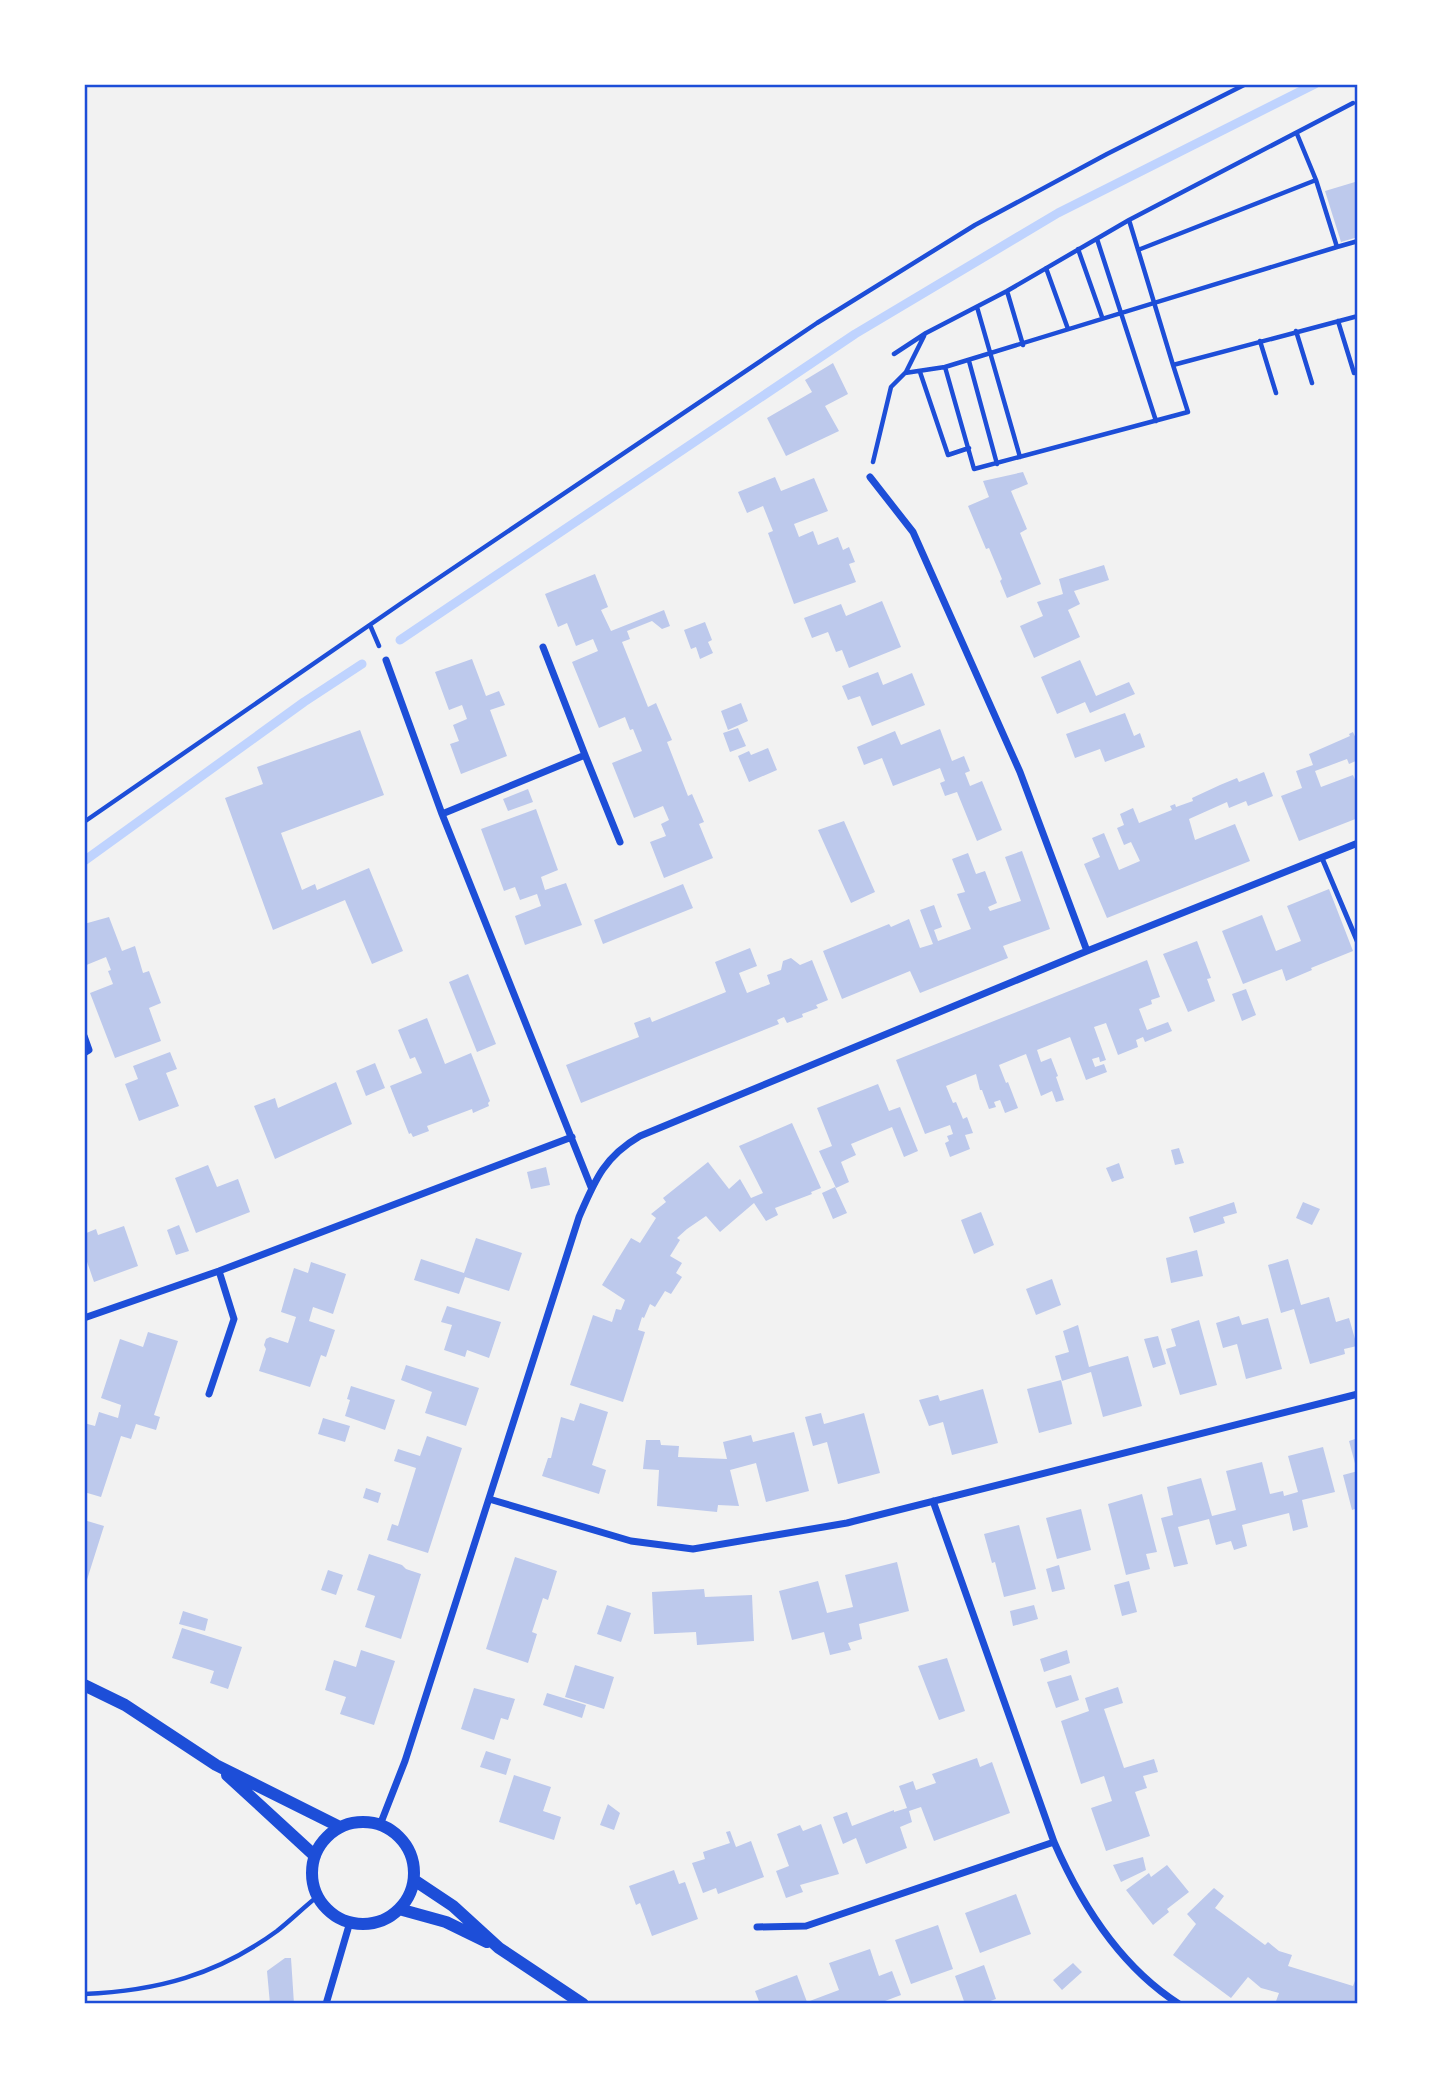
<svg xmlns="http://www.w3.org/2000/svg" width="1442" height="2088" font-family="Poppins,sans-serif">
<style>
.lines{fill:none;stroke-linecap:round;stroke-linejoin:round}
.stream{stroke:#bfd3fe;stroke-width:9}
.building{fill:#bdc9ec}
.path{stroke:#1d4ed8;stroke-width:4.5}
.service{stroke:#1d4ed8;stroke-width:5}
.minor{stroke:#1d4ed8;stroke-width:7}
.tertiary{stroke:#1d4ed8;stroke-width:12}
.neatline{fill:none;stroke:#1d4ed8;stroke-width:2.5}
</style>
<rect width="100%" height="100%" fill="#f2f2f2"/>
<g class="lines">
<path class="stream" d="M400,640l455,-306 203,-121 257,-129
M84,861l220,-159 58,-38"/>
</g>
<path class="building" d="M1355,182l3,9v46l-17,5 -16,-51z
M833,363l15,31 -23,12 14,25 -53,25 -19,-38 45,-26 -7,-12z
M1023,472l5,12 -17,7 16,38 -7,4 21,51 -34,14 -7,-17 2,-2 -13,-31 -3,1 -18,-43 21,-9 -6,-16z
M775,477l6,14 33,-13 14,33 -34,13 5,13 14,-6 5,14 20,-8 5,13 6,-3 6,15 -6,2 7,18 -62,22 -26,-71 5,-2 -10,-25 -16,7 -9,-21z
M1104,565l5,15 -35,11 6,13 -12,6 12,27 -46,21 -14,-32 23,-10 -6,-14 26,-8 -4,-15z
M595,574l13,33 -7,3 10,21 53,-21 6,16 -8,3 -10,-8 -25,10 3,8 -8,3 26,65 8,-4 6,14 10,23 -5,2 21,54 4,-2 12,28 -5,2 14,34 -49,20 -14,-36 16,-6 -5,-12 8,-4 -6,-14 -29,12 -22,-55 30,-12 -9,-22 -3,1 -5,-13 -26,11 -27,-66 26,-11 -5,-12 -17,7 -9,-23 -9,4 -13,-33z
M882,601l19,46 -52,21 -7,-18 -6,2 -8,-20 -16,6 -8,-20 37,-14 5,12z
M705,622l7,18 -4,2 5,11 -13,6 -4,-12 -5,2 -7,-19z
M472,659l14,37 13,-5 6,14 -15,5 17,46 -46,18 -11,-30 9,-3 -6,-16 14,-6 -5,-14 -13,5 -14,-38z
M1080,660l16,36 33,-14 6,12 -45,19 -5,-11 -28,12 -16,-37z
M878,672l5,13 29,-12 13,32 -53,21 -12,-30 -12,4 -6,-14z
M741,703l7,18 -20,9 -7,-19z
M1125,713l9,23 6,-3 5,14 -40,15 -5,-13 -25,9 -9,-24z
M738,728l8,18 -16,6 -7,-19z
M940,729l12,32 12,-5 6,15 -5,2 5,13 12,-5 20,49 -25,11 -20,-49 -12,4 -5,-13 5,-2 -5,-13 -47,18 -11,-28 -18,7 -7,-18 38,-16 6,14z
M360,730l24,65 -103,38 21,57 13,-6 2,6 52,-22 34,83 -31,13 -27,-64 -72,30 -48,-132 38,-14 -6,-17z
M1353,732l5,11v17l-9,4 -2,-5 -32,12 6,16 32,-12 5,11v32l-59,23 -18,-45 21,-8 -6,-17 17,-6 -4,-11 41,-18 -1,-2z
M768,748l9,22 -28,12 -11,-26 11,-5 2,4z
M1264,772l9,24 -25,10 -2,-5 -17,7 -2,-6 -38,17 6,21 40,-16 15,37 -143,57 -23,-54 16,-7 -8,-19 12,-5 15,37 21,-9 -9,-19 -7,3 -7,-17 7,-3 -4,-11 13,-6 6,15 33,-13 -2,-4 5,-2 1,3 17,-6 -1,-3 28,-13 17,-7 2,4z
M528,789l5,13 -25,9 -5,-12z
M536,809l22,61 -17,7 4,13 21,-7 16,42 -57,20 -10,-29 26,-10 -4,-12 -17,6 -5,-13 -11,4 -23,-62z
M844,821l31,71 -24,11 -33,-73z
M1022,851l28,78 -47,17 5,12 -88,35 -10,-22 -68,28 -19,-48 66,-27 2,3 18,-8 11,29 13,-4 -13,-34 14,-5 8,22 -8,3 4,11 33,-12 -14,-35 8,-2 -13,-33 16,-6 8,21 9,-3 12,32 -9,4 2,4 31,-10 -16,-44z
M683,884l10,24 -90,36 -9,-24z
M1329,889l24,62 -42,17 1,2 -26,11 -4,-12 -39,15 -21,-53 40,-16 14,36 25,-10 -14,-35z
M109,917l13,34 13,-5 8,27 6,-2 12,32 -12,5 12,33 -46,17 -25,-65 23,-9 -5,-13 3,-1 -5,-13 -22,9v-42z
M1197,941l14,37 -4,1 8,22 -27,11 -25,-58z
M750,948l7,18 -18,7 8,20 23,-9 -3,-9 14,-5 2,-9 8,-3 9,7 12,-5 16,40 -12,5 2,3 -16,6 1,3 -16,6 -3,-6 -7,3 2,4 -198,79 -15,-38 73,-28 -5,-14 16,-6 2,5 74,-30 -11,-30z
M1147,960l13,37 -9,3 1,4 -13,5 8,21 21,-8 4,9 -27,11 -2,-5 -7,3 2,7 -20,8 -12,-32 -12,4 12,33 -6,2 -1,-5 -7,2 3,8 9,-3 3,8 -21,8 -16,-43 -33,13 4,12 10,-4 7,18 -2,1 8,23 -8,2 -4,-11 -11,5 -15,-42 -27,11 7,18 2,-1 10,26 -13,5 -5,-13 -6,2 2,5 -7,2 -7,-19h-2l-4,-16 -30,12 7,17 3,-1 7,17 4,-2 6,16 -8,2 5,14 -20,8 -5,-14 4,-2 -2,-5 6,-2 -3,-9 -25,9 -29,-74z
M468,974l28,70 -19,8 -28,-70z
M1246,989l10,26 -14,6 -10,-27z
M427,1018l18,46 26,-11 19,48 -2,2 1,3 -16,7 -1,-4 -45,17 2,5 -16,6 -2,-4 -2,1 -19,-48 32,-13 -7,-16 -5,2 -12,-29z
M170,1052l7,17 -11,4 13,33 -40,15 -14,-37 13,-5 -5,-13z
M375,1063l10,25 -19,8 -10,-25z
M336,1082l16,42 -77,35 -21,-53 21,-8 3,10z
M878,1084l11,27 11,-4 18,44 -14,6 -12,-30 -41,17 5,11 -15,7 8,20 -13,6 -17,-37 13,-5 -15,-38z
M792,1123l29,65 -10,4 1,2 -37,14 3,7 -12,6 -12,-18 -34,29 -14,-16 -19,13 -10,9 3,2 -10,16 12,7 -6,10 6,4 -11,17 -6,-3 -10,16 -5,-3 -6,14 -2,-1 -4,13 7,2 -22,70 -53,-17 23,-70 19,7 4,-13 5,1 4,-10 -23,-15 29,-47 9,5 16,-25 -5,-4 15,-12 -3,-4 45,-36 21,27 11,-10 11,19 12,-5 -24,-47z
M1179,1148l5,15 -9,2 -4,-15z
M1119,1163l5,15 -12,4 -6,-14z
M208,1165l9,22 21,-8 12,33 -54,21 -21,-55z
M546,1167l4,18 -19,4 -4,-17z
M835,1187l12,26 -14,6 -11,-26z
M1234,1202l3,11 -14,4 2,6 -31,10 -5,-16z
M1303,1202l17,7 -8,16 -16,-7z
M981,1212l13,33 -20,9 -13,-34z
M179,1225l10,26 -13,4 -9,-25z
M124,1226l14,40 -44,16 -10,-29v-19l12,-5 2,6z
M476,1238l46,15 -13,38 -44,-14 -6,17 -45,-14 7,-21 43,14z
M1197,1250l6,26 -32,7 -5,-25z
M1288,1259l13,46 28,-8 7,25 13,-4 8,28 -13,3 1,5 -35,10 -16,-55 -13,4 -13,-48z
M311,1262l35,12 -13,40 -20,-7 -4,14 26,9 -9,27 -5,-2 -11,32 -51,-16 7,-22 -2,-4 2,-6 4,-2 18,6 8,-26 -15,-5 4,-14 9,-30 14,5z
M1052,1279l9,26 -25,10 -10,-26z
M447,1306l54,16 -12,36 -22,-8 -2,7 -21,-7 8,-25 -11,-3z
M1239,1316l3,9 26,-7 14,51 -36,10 -9,-35 -14,4 -7,-25z
M1199,1320l18,65 -37,10 -14,-46 10,-3 -5,-17z
M1078,1325l11,42 39,-11 14,50 -39,11 -12,-45 -29,9 -7,-25 14,-4 -6,-21z
M148,1332l30,9 -24,74 6,2 -4,13 -20,-6 -5,15 -10,-3 -20,61 -17,-5v-69l11,3 4,-14 19,6 3,-13 -20,-7 19,-59 23,8z
M1158,1336l8,28 -13,4 -9,-29z
M406,1365l73,23 -13,38 -41,-13 7,-21 -31,-12z
M1061,1380l11,44 -33,9 -12,-44z
M351,1386l44,14 -10,30 -40,-14 5,-16 -3,-1z
M983,1389l15,54 -46,12 -9,-33 -14,4 -10,-26 19,-5 2,6z
M580,1403l28,9 -16,53 14,5 -7,24 -57,-18 6,-18h3l10,-41 13,4z
M821,1413l3,11 40,-11 16,60 -42,11 -11,-42 -14,4 -8,-29z
M323,1418l27,8 -5,16 -27,-8z
M794,1432l15,59 -43,11 -10,-39 -26,7 9,36 -21,-1 -1,7 -60,-6 2,-36 -16,-1 3,-29h14l1,5 18,1 -1,11 49,2 -4,-17 28,-7 2,7z
M427,1436l35,12 -34,105 -41,-13 5,-16 6,2 18,-58 -22,-7 4,-12 22,7z
M1358,1438v33h-1l-8,-30z
M1323,1447l12,45 -33,8 6,27 -15,4 -4,-18 -47,12 5,21 -13,4 -3,-9 -15,4 -7,-26 -31,8 10,37 -14,3 -13,-49 12,-3 -6,-28 34,-9 11,38 24,-6 -10,-39 36,-9 8,32 13,-3 1,5 14,-4 -10,-36z
M1358,1471v37l-6,2 -9,-35z
M366,1488l15,5 -3,10 -15,-5z
M1142,1494l15,58 -11,2 4,15 -24,6 -18,-71z
M1081,1509l10,41 -34,9 -11,-41z
M84,1520l20,6 -19,60h-1z
M1019,1525l17,64 -32,8 -9,-35 -3,1 -8,-29z
M369,1554l33,11 4,4 15,5 -20,65 -36,-12 10,-31 -18,-6z
M515,1557l42,14 -9,29 -5,-2 -11,34 5,2 -9,29 -42,-14z
M897,1562l12,49 -50,13 3,15 -14,4 3,7 -21,5 -6,-23 -32,8 -13,-49 39,-10 9,32 26,-6 -8,-32z
M1059,1565l6,24 -13,3 -6,-23z
M328,1570l15,5 -7,20 -15,-5z
M1129,1581l8,31 -15,4 -8,-31z
M704,1589l1,8 47,-2 2,46 -57,4 -1,-13 -42,2 -2,-42z
M607,1605l24,8 -10,29 -24,-8z
M1034,1605l4,14 -25,7 -3,-15z
M183,1611l25,8 -3,12 -26,-7z
M182,1628l60,19 -14,42 -18,-6 4,-12 -42,-13z
M361,1650l34,11 -21,64 -34,-11 6,-17 -21,-7 9,-30 22,7z
M1067,1650l3,13 -26,9 -4,-13z
M947,1658l18,53 -26,9 -21,-54z
M575,1665l39,12 -10,32 -39,-12z
M1071,1675l8,25 -23,8 -9,-26z
M1118,1687l5,16 -19,6 20,59 30,-9 4,13 -15,4 4,12 -12,4 15,44 -44,15 -15,-43 21,-7 -8,-25 -23,8 -20,-63 28,-10 -4,-13z
M474,1688l41,11 -7,21 -7,-2 -7,22 -33,-11z
M547,1693l39,12 -4,13 -39,-13z
M486,1751l25,8 -5,16 -26,-8z
M977,1758l3,9 12,-5 18,51 -76,28 -13,-34 -12,4 3,11 -12,5 7,21 -41,16 -10,-26 -13,6 -10,-27 14,-5 5,14 42,-16v2l13,-4 -8,-22 14,-5 3,9 20,-7 -4,-9z
M514,1775l37,12 -8,24 18,6 -7,23 -55,-18z
M608,1804l12,9 -6,17 -14,-5z
M821,1824l18,50 -39,11 3,7 -17,6 -10,-27 13,-5 -12,-32 23,-9 3,6z
M730,1831l6,16 15,-6 13,36 -46,17 -2,-6 -13,5 -11,-30 13,-4 -2,-7 27,-9 -4,-11z
M1143,1857l3,13 -25,12 -8,-17z
M1167,1865l22,27 -22,17 2,3 -16,13 -27,-35 23,-17 2,4z
M674,1870l5,14 6,-2 13,37 -46,17 -12,-33 -4,2 -7,-19z
M1214,1888l10,8 -9,12 50,37 3,-3 11,9 13,4 -4,11 65,20 5,-13v31h-83l4,-11 -18,-5 -13,-11 -17,21 -58,-43 23,-31 -9,-10z
M1016,1894l15,40 -51,19 -15,-40z
M938,1925l15,44 -42,15 -16,-44z
M870,1949l9,27 13,-5 9,24 -24,9h-117l-5,-13 42,-16 10,27 32,-12 -10,-27z
M285,1958h6l3,46h-24l-3,-33z
M1073,1963l9,9 -20,18 -9,-10z
M984,1965l12,34 -15,5h-16l-10,-28z"/>
<g class="lines">
<path class="path" d="M1297,134l19,46 21,67 21,-6
M1129,220l44,145
M1097,239l59,182
M1078,249l24,68
M1138,250l178,-70
M1046,268l22,61
M1007,291l16,54
M977,307l43,150
M1338,321l16,52 4,-1
M1296,331l16,52
M1260,341l16,52
M894,354l32,-21 81,-42 122,-71 224,-117
M969,361l28,103
M945,367l392,-120
M906,372l18,-36
M920,372l28,83 21,-7
M873,462l18,-75 14,-14 40,-6 29,102 214,-57 -15,-47 185,-49
M370,625l9,21
M84,822l319,-220 414,-279 158,-98 132,-71 139,-70
M84,1994c73,-3 133,-19 193,-63 14,-11 27,-24 41,-35"/>
<path class="service" d="M1322,858l36,85"/>
<path class="minor" d="M870,477l43,55 107,240 67,179
M386,660l56,154 149,373
M585,755l35,87
M442,814l143,-59 -42,-108
M84,1036l5,14 -5,3
M84,1318l135,-47 353,-134
M209,1394l25,-75 -15,-48
M489,1499l142,42 62,8 154,-26 511,-129
M933,1501l121,341c27,62 67,125 125,162
M380,1825l25,-64 174,-544c16,-37 25,-60 61,-81l447,-185 271,-108
M757,1927l49,-1 248,-84
M326,2004l24,-82"/>
<path class="tertiary" d="M84,1685l41,20 91,60 124,62
M227,1775l88,81
M312 1873a51 51 0 1 1 102 0a51 51 0 1 1-102 0Z
M414,1880l39,26 46,42 84,56
M399,1909l47,13 41,20"/>
</g>
<rect width="1442" height="2088" fill="none" stroke="#ffffff" stroke-width="172"/>
<rect x="86" y="86" width="1270" height="1916" class="neatline"/>
</svg>
